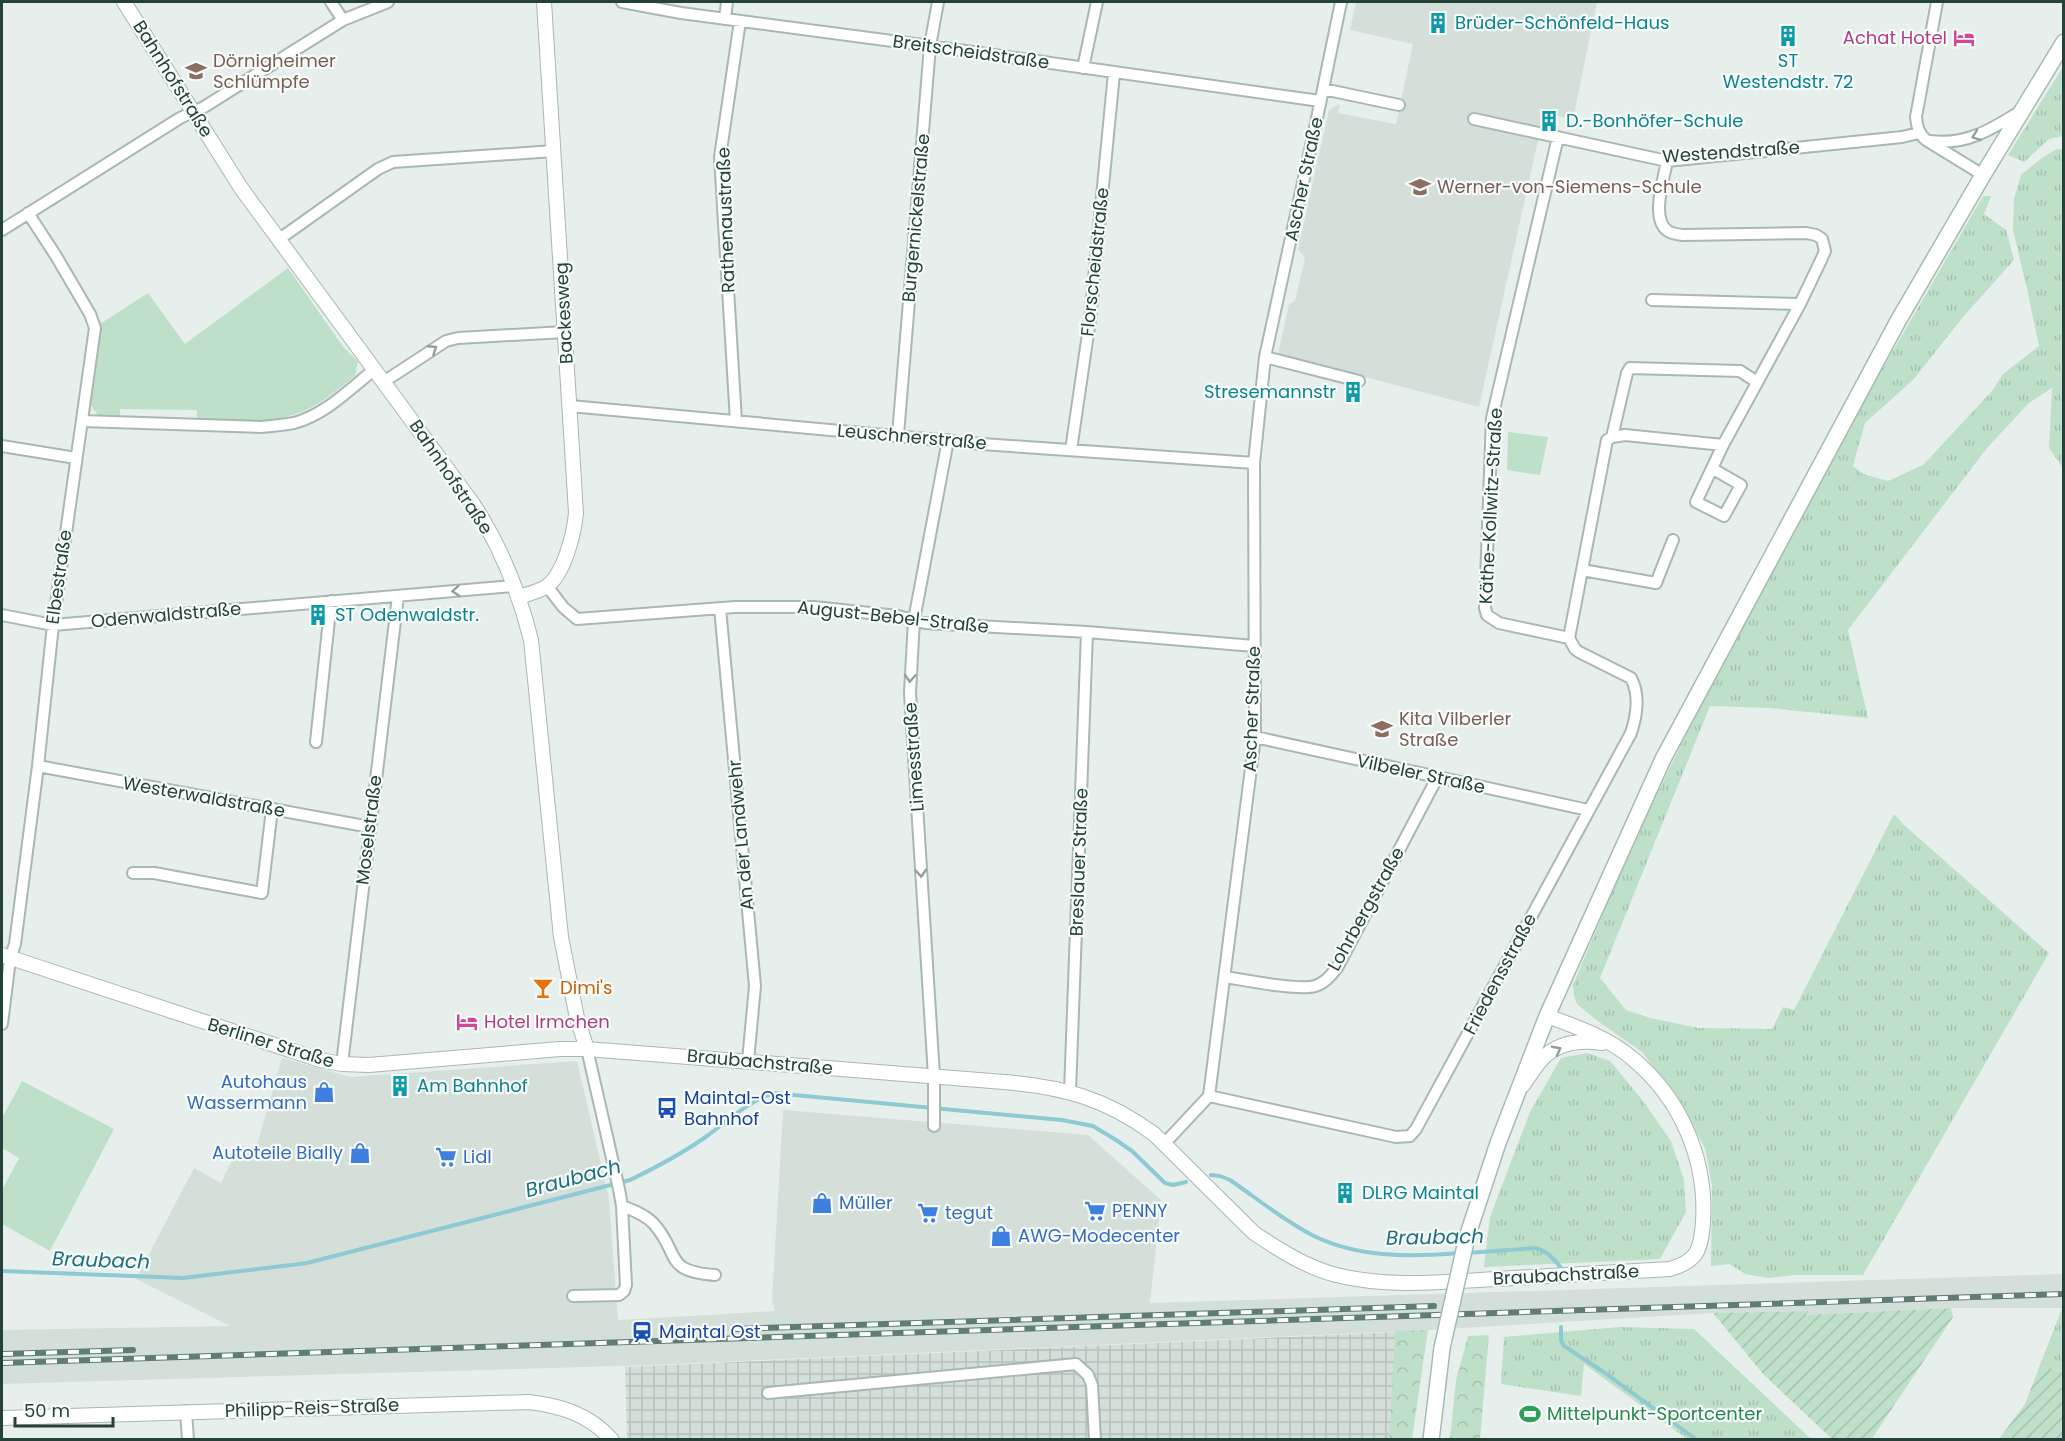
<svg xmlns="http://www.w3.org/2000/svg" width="2065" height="1441" font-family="Poppins,sans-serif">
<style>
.built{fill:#d4dfda}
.industrial{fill:url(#industrial-grid)}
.grass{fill:url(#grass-tufts)}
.forest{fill:url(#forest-crowns)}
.park{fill:#bfe0c8}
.garden{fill:url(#garden-furrows)}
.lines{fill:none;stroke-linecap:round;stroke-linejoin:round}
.stream{stroke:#8ec9d4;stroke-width:4}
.minor-casing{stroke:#a8b8b2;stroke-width:14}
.tertiary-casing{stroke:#a8b8b2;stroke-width:16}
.secondary-casing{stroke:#a4bbb3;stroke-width:18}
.minor{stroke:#fff;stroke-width:10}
.tertiary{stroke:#fff;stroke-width:14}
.secondary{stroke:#fff;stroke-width:15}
.rail-casing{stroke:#5f7d75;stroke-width:6}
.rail{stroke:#f7fbf9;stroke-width:4;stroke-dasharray:11;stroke-linecap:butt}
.secondary-bridge-casing{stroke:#a4bbb3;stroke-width:18;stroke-linecap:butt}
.secondary-bridge{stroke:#fff;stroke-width:15}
.oneway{stroke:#92a09c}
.labels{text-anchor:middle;stroke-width:4.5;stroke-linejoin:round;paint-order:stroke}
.culture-label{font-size:18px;fill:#0d838f;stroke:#f7fbf9;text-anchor:start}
.hotel-label{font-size:18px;fill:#b23c85;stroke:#f7fbf9;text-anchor:end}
.street-label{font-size:18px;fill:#24423a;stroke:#f7fbf9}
.education-label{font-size:18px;fill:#785e54;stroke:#f7fbf9;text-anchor:start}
.food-label{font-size:18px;fill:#c56008;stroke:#f7fbf9;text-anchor:start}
.shop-label{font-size:18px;fill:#366cbe;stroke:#f7fbf9;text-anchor:start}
.transit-label{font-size:18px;fill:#164399;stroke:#f7fbf9;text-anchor:start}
.leisure-label{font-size:18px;fill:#27864d;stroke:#f7fbf9;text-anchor:start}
.water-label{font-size:20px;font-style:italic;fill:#1c6f80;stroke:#f7fbf9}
</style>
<defs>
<pattern id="industrial-grid" width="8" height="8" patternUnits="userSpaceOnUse" patternTransform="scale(1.5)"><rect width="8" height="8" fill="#d4dfda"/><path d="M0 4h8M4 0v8" fill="none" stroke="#b6c1bc"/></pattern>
<pattern id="grass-tufts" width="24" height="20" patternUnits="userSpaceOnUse" patternTransform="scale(1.5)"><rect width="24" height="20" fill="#bfe0c8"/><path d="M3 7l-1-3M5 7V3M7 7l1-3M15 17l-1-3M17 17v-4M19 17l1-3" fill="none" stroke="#a4c1ad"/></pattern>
<pattern id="forest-crowns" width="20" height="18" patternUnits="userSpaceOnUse" patternTransform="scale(1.5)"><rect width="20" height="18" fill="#bfe0c8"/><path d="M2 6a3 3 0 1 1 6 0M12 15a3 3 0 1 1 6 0" fill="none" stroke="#a4c1ad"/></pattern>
<pattern id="garden-furrows" width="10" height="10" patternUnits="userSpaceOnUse" patternTransform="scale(1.5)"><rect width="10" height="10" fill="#bfe0c8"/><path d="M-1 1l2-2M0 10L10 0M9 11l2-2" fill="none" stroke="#a4c1ad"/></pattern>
</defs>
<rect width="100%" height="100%" fill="#e6efeb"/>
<path class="built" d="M1356,2h241l-24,117 -29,-6 -65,294 -201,-53 11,-50 6,-3 10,-43 -7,-9 31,-139 11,-6 -2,9 58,11 17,-80 -63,-14z
M282,1058l68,19 227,-16 32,138 9,121 157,-9 -3,-10 11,-191 305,25 73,65 -11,103 914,-29 -1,34h-112l-146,7 2,-4 -94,2 -285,17 -777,35 -649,19v-54l228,-4 -94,-47 58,-111 27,15 18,-37 17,2z"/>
<path class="industrial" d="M1396,1332l-7,108 -762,-1 -2,-72z"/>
<path class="grass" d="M2063,67v69l-14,3 -25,23 -16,-7z
M2063,149v319l-14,-20 3,-60 -23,15 -42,45 -139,182 20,88 -99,-10 -59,-2 -110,272 26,32 24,8 49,10 73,1 11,-22 11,3 100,-196 10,11 145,128 -186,322h-69l-25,3 -24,-4 -15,-10 -19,2 1,-81 -7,-37 -28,-50 -35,-46 -43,-30 -22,-18 -3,-9 -1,-10 56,-133 72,-148 132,-250 150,-258h8l-7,18 22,16 8,30 -51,57 -49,62 -49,44 -12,43 10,8 25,7 35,-16 69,-74 11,-17 36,-28 -12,-57 -14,-59 1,-31 7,-24 21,-17 13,-8z
M1587,1053l23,8 33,40 28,40 13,39 2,32 -26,47 -176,8 6,-50 40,-105 31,-54z
M2062,1308h1v64l-23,-7z
M1620,1327l74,2 117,110h-124l-103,-75 -3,32 -80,-12 3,-47z"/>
<path class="forest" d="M1428,1330l-16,109h-23l6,-108z
M1489,1335l-9,104h-30l6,-59 12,-44z"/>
<path class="park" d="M288,268l56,80 14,13 -3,15c-15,11 -30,25 -47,33 -35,17 -73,12 -111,10v-9l-77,-1v9h-20l-10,-14 10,-80 48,-31 37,51z
M1508,432l40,5 -8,38 -33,-5z
M22,1081l92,48 -64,122 -48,-27v-34l17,-32 -17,-10v-30z"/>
<path class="garden" d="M1951,1308l2,9 -82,123 -39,-1 -69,-65 -50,-61 95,-2 -2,4z
M2040,1365l23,7v67h-64l26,-35z"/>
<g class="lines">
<path class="stream" d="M1211,1175l9,1 10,4c28,19 54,41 84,56 45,22 97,21 145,17
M1467,1253l68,-5c13,3 21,12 28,23
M2,1271l181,7 124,-15 323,-83c27,-13 53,-27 77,-44 23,-17 39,-33 66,-43l289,27 31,6 23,14 16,11 33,32 8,2 13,-3
M1561,1327v13l3,6 41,27 92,67"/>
<defs>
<path id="minor" d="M331,2l12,18
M622,2l59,11 249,33 390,55
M1937,2l-21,115c1,9 2,16 10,23l57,35
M725,19l2,-17
M1083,68l14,-66
M1323,89l76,16
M1474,119l193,42 235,-24 17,-4
M1558,137l-66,281 -7,190 2,7 12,8 70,15
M1930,141c36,5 62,-12 91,-30
M1667,161c-3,18 -17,58 1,70 4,3 10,3 14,4l124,-2 10,2 6,4 3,12 -3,7 -22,46 -77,141 -27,57 28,14 17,-31 -28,-16
M2,230l178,-112 24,-11 139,-87 45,-18
M278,240l100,-71 15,-7 161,-11
M1652,300l148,4
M1265,357l94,24
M385,381l61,-40 12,-3 107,-6
M570,406l412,38 272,19
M82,421l179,6c11,-1 22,-2 33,-4 31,-8 57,-35 81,-54
M736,421l-16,-264 20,-136
M898,435l32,-389 8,-44
M1612,437l15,-64 3,-5 110,3 17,11
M2,446l74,12
M1071,450l19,-130 24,-247
M1582,570l74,13 17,-43
M547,586l16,21 14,12 158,-12h79l84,9 27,7 162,9 167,14
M720,608l35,378 -7,75
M2,615l51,10 461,-39
M1255,737l333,73
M316,742l15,-141
M38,766l332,61
M133,873h21l108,20 10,-84
M1225,977c19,3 74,14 90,9 10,-3 16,-11 22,-18l100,-190
M2,1024l8,-65 5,-15 23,-178 15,-141 42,-297 -5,-14 -34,-58 -28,-43
M342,1064l56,-468
M1070,1092l17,-460
M1209,1096l46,-359 -1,-274 11,-106 51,-234 25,-121
M934,1126v-50l-24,-383 4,-73 34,-180
M1164,1144l45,-48 187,41 14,-1 6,-7 215,-396c6,-18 9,-38 0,-55l-52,-26 -4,-3 -6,-11 38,-198 5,-3 13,-2 98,10
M622,1206c11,4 24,9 32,18 27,31 9,47 61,51
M573,1296l46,-1 5,-4 2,-6 -4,-79 -3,-17 -32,-140
M768,1393l308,-29 12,11 4,10 3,55
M186,1411l2,29"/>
<path id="tertiary" d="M124,2l117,186 232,316c27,41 46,88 58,136l30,297 16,81 10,31
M519,597c9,-3 18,-5 27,-10 18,-12 28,-53 30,-74l-32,-511
M2,955l318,105 22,4 27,1 191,-16h27l417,33c59,5 101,16 150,52l100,99c25,17 52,34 82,42 53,13 106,7 160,4 58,-3 116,-7 174,-10 28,-8 31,-20 33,-47 4,-62 -22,-123 -70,-163 -24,-21 -56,-32 -86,-43
M1523,1085c6,-8 12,-19 20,-27 16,-16 39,-18 59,-15
M2,1418l527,-16c32,4 60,12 83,38"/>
<path id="secondary" d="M1467,1237l31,-94 49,-127 116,-257 235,-438 85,-146 81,-133
M1431,1440l11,-92"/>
</defs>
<use href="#minor" class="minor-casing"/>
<use href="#tertiary" class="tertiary-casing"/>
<use href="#secondary" class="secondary-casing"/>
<use href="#minor" class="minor"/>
<use href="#tertiary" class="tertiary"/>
<use href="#secondary" class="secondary"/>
<defs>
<path id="rail" d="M735,1329l699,-23
M2,1354l131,-4
M2,1363l2062,-69"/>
</defs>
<use href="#rail" class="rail-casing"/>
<use href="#rail" class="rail"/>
<defs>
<path id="secondary-bridge" d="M1442,1348l25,-111"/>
</defs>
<use href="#secondary-bridge" class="secondary-bridge-casing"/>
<use href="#secondary-bridge" class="secondary-bridge"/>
</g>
<defs><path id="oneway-chevron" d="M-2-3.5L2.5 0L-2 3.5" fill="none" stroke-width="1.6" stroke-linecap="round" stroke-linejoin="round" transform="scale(1.5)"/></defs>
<g class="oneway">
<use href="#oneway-chevron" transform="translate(1976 136) rotate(160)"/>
<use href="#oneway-chevron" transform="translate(433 349) rotate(-33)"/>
<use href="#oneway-chevron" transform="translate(456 591) rotate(175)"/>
<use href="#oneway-chevron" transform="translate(910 678) rotate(93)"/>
<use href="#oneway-chevron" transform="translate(921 873) rotate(86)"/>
<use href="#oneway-chevron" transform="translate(1557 1050) rotate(-28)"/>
</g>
<defs>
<symbol id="building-bare" viewBox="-9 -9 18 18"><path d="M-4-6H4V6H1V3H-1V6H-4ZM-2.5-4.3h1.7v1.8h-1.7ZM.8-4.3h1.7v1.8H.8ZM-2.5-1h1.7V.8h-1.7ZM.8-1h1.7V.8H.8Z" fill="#0f9aa8" stroke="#f7fbf9" stroke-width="2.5" paint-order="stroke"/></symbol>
<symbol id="hotel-bare" viewBox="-9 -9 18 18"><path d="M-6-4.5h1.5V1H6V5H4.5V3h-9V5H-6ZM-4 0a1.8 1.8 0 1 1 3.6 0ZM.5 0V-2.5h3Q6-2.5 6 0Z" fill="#d1479c" stroke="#f7fbf9" stroke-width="2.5" paint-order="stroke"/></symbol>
<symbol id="school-bare" viewBox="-9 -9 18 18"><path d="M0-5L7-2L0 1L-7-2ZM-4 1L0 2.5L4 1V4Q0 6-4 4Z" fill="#8d6e63" stroke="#f7fbf9" stroke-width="2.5" paint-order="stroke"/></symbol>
<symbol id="bar-bare" viewBox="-9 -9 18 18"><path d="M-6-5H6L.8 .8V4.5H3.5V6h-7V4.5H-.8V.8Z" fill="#e8710a" stroke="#f7fbf9" stroke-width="2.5" paint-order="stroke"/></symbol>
<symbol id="shop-bare" viewBox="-9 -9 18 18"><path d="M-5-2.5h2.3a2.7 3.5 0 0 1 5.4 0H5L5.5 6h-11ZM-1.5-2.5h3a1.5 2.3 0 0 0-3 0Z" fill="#3f7fe0" stroke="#f7fbf9" stroke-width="2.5" paint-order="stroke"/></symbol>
<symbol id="bus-bare" viewBox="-9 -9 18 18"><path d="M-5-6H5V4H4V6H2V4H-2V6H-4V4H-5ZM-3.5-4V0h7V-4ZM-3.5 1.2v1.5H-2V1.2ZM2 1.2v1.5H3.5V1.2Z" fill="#1a4fb4" stroke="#f7fbf9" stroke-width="2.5" paint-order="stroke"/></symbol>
<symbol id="supermarket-bare" viewBox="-9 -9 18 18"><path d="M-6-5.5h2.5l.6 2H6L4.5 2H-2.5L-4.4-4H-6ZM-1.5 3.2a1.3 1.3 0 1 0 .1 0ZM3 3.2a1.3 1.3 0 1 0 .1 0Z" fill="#3f7fe0" stroke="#f7fbf9" stroke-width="2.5" paint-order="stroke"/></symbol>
<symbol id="station-bare" viewBox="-9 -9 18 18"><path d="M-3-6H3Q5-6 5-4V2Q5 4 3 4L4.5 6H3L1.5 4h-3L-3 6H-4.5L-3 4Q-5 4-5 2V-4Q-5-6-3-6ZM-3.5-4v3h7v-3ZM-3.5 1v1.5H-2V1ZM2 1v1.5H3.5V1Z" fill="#1a4fb4" stroke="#f7fbf9" stroke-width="2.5" paint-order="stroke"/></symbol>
<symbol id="stadium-bare" viewBox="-9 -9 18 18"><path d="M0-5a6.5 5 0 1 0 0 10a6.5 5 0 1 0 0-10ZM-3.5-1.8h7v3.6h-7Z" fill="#2e9e5b" stroke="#f7fbf9" stroke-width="2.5" paint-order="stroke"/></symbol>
</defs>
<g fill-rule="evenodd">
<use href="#building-bare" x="1423" y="8" width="30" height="30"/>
<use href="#building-bare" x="1773" y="21" width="30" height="30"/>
<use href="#hotel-bare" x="1949" y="23" width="30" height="30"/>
<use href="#school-bare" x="181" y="56" width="30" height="30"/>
<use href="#building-bare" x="1534" y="106" width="30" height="30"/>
<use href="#school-bare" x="1405" y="172" width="30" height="30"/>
<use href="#building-bare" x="1338" y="377" width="30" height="30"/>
<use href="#building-bare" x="303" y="600" width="30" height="30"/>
<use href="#school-bare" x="1367" y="714" width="30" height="30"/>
<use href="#bar-bare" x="528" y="973" width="30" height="30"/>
<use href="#hotel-bare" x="452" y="1007" width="30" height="30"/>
<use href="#building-bare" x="385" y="1071" width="30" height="30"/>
<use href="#shop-bare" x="309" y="1077" width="30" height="30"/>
<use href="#bus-bare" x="652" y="1093" width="30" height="30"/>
<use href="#shop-bare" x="345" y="1138" width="30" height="30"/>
<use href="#supermarket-bare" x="431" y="1142" width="30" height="30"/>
<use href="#building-bare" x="1330" y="1178" width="30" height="30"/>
<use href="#shop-bare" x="807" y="1188" width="30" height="30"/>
<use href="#supermarket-bare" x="1080" y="1196" width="30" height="30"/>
<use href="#supermarket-bare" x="913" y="1198" width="30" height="30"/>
<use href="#shop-bare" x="986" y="1221" width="30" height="30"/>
<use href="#station-bare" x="627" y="1317" width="30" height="30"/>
<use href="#stadium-bare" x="1515" y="1399" width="30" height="30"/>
</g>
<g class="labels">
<g class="culture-label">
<text x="1455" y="29">Brüder-Schönfeld-Haus</text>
<text x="1788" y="67" text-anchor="middle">ST<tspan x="1788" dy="21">Westendstr. 72</tspan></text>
<text x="1566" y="127">D.-Bonhöfer-Schule</text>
<text x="1336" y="398" text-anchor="end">Stresemannstr</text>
<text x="335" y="621">ST Odenwaldstr.</text>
<text x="417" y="1092">Am Bahnhof</text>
<text x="1362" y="1199">DLRG Maintal</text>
</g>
<g class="hotel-label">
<text x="1947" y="44">Achat Hotel</text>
<text x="484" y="1028" text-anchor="start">Hotel Irmchen</text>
</g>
<g class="street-label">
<text transform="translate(971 52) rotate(8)" y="6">Breitscheidstraße</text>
<text transform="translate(173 79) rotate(58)" y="6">Bahnhofstraße</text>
<text transform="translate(1731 152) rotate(-4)" y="6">Westendstraße</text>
<text transform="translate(1304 179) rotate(-78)" y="6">Ascher Straße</text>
<text transform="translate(916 218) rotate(-85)" y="6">Burgernickelstraße</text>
<text transform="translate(726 220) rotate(-92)" y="6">Rathenaustraße</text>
<text transform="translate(1095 262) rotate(-84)" y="6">Florscheidstraße</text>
<text transform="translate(564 313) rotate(-93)" y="6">Backesweg</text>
<text transform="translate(912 437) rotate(5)" y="6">Leuschnerstraße</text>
<text transform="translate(451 477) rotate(56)" y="6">Bahnhofstraße</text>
<text transform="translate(1491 506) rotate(-87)" y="6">Käthe-Kollwitz-Straße</text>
<text transform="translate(59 577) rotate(-82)" y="6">Elbestraße</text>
<text transform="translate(166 615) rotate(-5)" y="6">Odenwaldstraße</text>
<text transform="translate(893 617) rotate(6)" y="6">August-Bebel-Straße</text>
<text transform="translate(1252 709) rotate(-88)" y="6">Ascher Straße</text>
<text transform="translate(914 757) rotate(-94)" y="6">Limesstraße</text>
<text transform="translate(1421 774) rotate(12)" y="6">Vilbeler Straße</text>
<text transform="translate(204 797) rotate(10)" y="6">Westerwaldstraße</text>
<text transform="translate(369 830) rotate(-83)" y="6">Moselstraße</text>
<text transform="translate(741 835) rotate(-95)" y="6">An der Landwehr</text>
<text transform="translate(1079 862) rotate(-88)" y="6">Breslauer Straße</text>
<text transform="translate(1366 909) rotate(-61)" y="6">Lohrbergstraße</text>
<text transform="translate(1500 974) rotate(-62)" y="6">Friedensstraße</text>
<text transform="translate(271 1043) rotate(17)" y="6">Berliner Straße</text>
<text transform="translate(760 1062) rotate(5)" y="6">Braubachstraße</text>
<text transform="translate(1566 1275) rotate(-3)" y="6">Braubachstraße</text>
<text transform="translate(312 1408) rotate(-2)" y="6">Philipp-Reis-Straße</text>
</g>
<g class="education-label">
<text x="213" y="67">Dörnigheimer<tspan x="213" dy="21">Schlümpfe</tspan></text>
<text x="1437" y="193">Werner-von-Siemens-Schule</text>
<text x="1399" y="725">Kita Vilberler<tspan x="1399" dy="21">Straße</tspan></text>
</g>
<g class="food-label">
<text x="560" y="994">Dimi's</text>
</g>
<g class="shop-label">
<text x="307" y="1088" text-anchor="end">Autohaus<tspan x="307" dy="21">Wassermann</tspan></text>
<text x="343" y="1159" text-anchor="end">Autoteile Bially</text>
<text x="463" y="1163">Lidl</text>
<text x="839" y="1209">Müller</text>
<text x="1112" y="1217">PENNY</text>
<text x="945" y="1219">tegut</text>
<text x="1018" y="1242">AWG-Modecenter</text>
</g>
<g class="transit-label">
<text x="684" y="1104">Maintal-Ost<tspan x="684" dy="21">Bahnhof</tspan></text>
<text x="659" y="1338">Maintal Ost</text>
</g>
<g class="leisure-label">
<text x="1547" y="1420">Mittelpunkt-Sportcenter</text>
</g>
<g class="water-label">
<text transform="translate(573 1178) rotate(-15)" y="7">Braubach</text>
<text transform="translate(1435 1237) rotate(-1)" y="7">Braubach</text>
<text transform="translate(101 1260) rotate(2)" y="7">Braubach</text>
</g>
</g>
<rect width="2065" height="1441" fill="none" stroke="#24423a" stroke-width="6"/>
<path d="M15 1417v9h98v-9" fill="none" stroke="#24423a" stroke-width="3"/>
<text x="24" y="1417" font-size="18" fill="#24423a" stroke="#f7fbf9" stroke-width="4.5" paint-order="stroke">50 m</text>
</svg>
